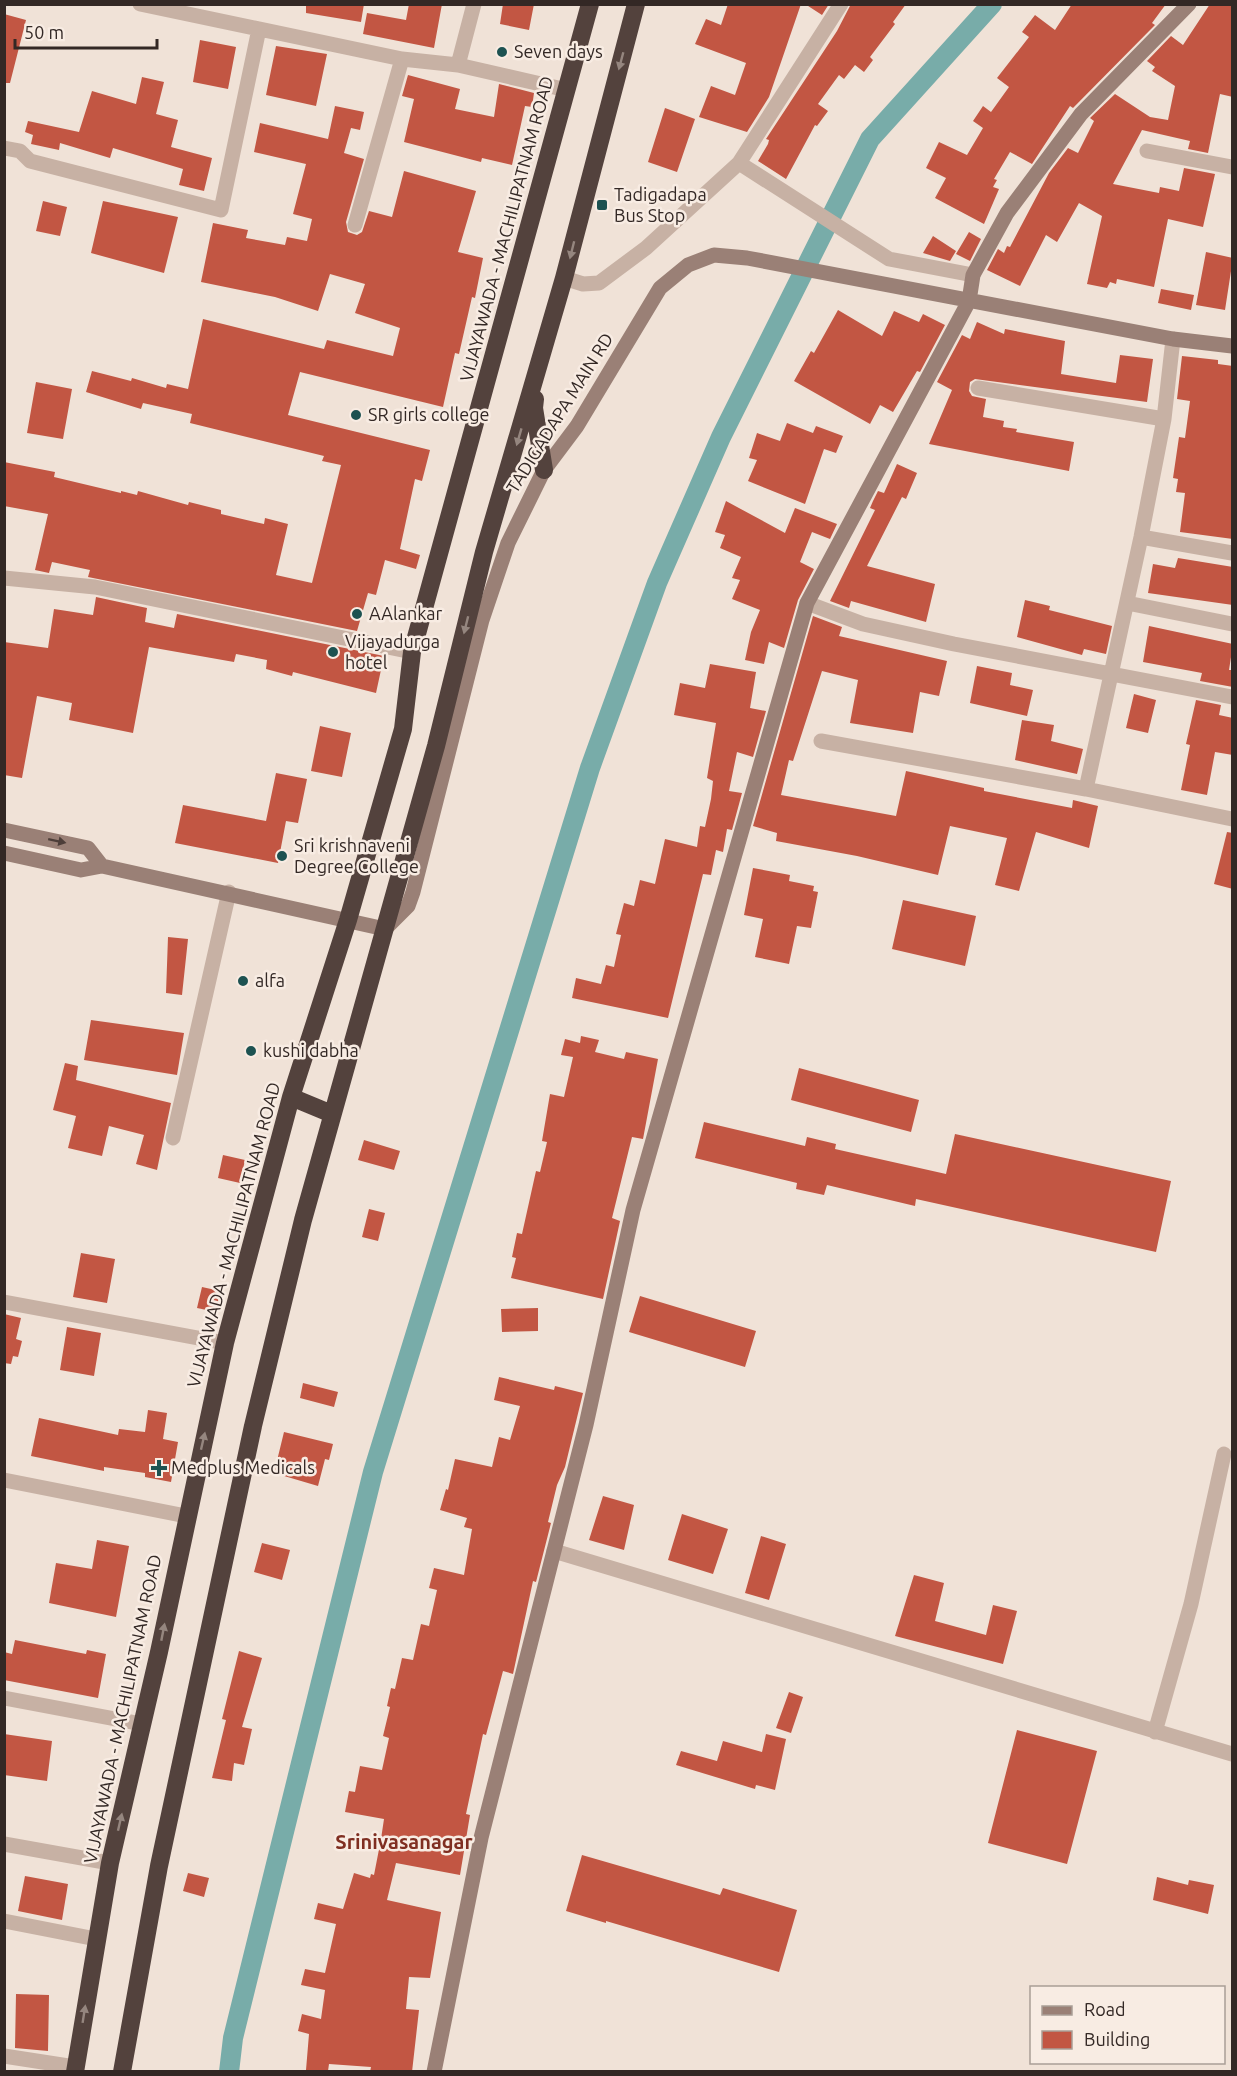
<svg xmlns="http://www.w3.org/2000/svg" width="1237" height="2076" font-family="Ubuntu,sans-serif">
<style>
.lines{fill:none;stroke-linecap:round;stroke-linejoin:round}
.canal{stroke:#78aca9;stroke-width:20}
.building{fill:#c25643}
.street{stroke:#c7b1a4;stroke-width:15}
.secondary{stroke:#9a8076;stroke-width:15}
.highway{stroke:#53423d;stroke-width:18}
.oneway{fill:#95867f}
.oneway2{fill:#4d3e39}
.poi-dot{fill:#1d5251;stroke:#f8ece3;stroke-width:2}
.labels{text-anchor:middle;stroke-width:5;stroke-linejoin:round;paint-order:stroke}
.poi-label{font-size:18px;fill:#332825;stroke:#f8ece3;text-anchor:start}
.street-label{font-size:18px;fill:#332825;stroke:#f8ece3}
.neighbourhood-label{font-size:20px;font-weight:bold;fill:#7f2e21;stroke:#f8ece3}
</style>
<rect width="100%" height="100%" fill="#f0e2d7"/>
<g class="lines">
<path class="canal" d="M229,2072l4,-34 140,-566 217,-704 67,-185 64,-146 149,-298 122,-135"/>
</g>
<path class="building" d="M306,4h58l-3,18 -55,-9z
M409,4h33l-8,44 -71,-14 4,-21 39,7z
M503,4h31l-5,26 -29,-6z
M728,4h73l-32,93 -22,35 -48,-15 12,-31 24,9 11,-32 -51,-19 11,-25 15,6z
M805,4h24l-7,11z
M851,4h55l-13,18 2,2 -25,33 3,3 -9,12 -9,-7 -11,14 -5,-4 -21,29 10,7 -11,15 -2,-1 -29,54 -28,-18 10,-17 1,-4 -3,-1 71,-108z
M1072,4h94l-14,19 3,2 -82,83 -3,-2 -38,58 -22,-12 -16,27 3,1 -4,7 6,2 -15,35 -49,-26 11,-20 -20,-10 13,-26 28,13 16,-27 -10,-7 10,-15 8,6 18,-25 -12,-9 32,-41 -7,-5 13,-17 20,15z
M1210,4h23v93l-13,-3 -12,59 -20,-4 2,-8 -48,-11 -29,54 46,9 1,-6 19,4 5,-23 31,6 -12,53 -35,-8 -14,68 -37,-8 -1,5 -6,-2 -3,6 -20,-4 15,-68 -23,-13 -22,39 -11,-7 -26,51 -33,-16 11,-21 6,4 3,-7 3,1 39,-74 19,-25 10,5 16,-32 -4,-3 25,-24 35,23 18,3 7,-34 -23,-15 3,-4 -8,-6 24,-25 12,9z
M4,14l22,6 -16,63h-6z
M200,40l36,7 -8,42 -35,-7z
M276,46l51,8 -11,52 -50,-11z
M408,75l52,14 -5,20 39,8 5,-33 35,9 -2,14 -7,-1 -13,59 -30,-7 -1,4 -77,-20 10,-43 -12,-3z
M142,77l22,5 -8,32 22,6 -7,27 41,11 -8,33 -25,-6 4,-16 -70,-21 -3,10 -50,-15 -1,7 -28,-6 2,-9 -8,-3 3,-11 51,11 13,-41 44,13z
M335,106l29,6 -4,18 -9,-2 -7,25 20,6 -18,63 2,10 9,3 5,-3 7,-21 23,6 12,-46 72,20 -18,61 25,6 -8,40 -3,-1 -13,57 -4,-1 -12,54 -143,-35 -12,43 142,35 -8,31 -7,-2 -15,70 20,6 -4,14 -31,-9 -9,35 -8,-2 -11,38 -269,-54 2,-7 -38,-8 -3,11 -14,-3 13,-56 -44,-8v-44l51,10 -1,5 67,16v-2l16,4 1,-4 50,14 1,-3 32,8v4l43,10 1,-6 23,6 -12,51 36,8 29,-118 -19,-4 2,-5 -134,-33 2,-9 -49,-11 -2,6 -55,-17 6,-21 39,10 1,-3 34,10 1,-4 21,5 15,-70 121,30 3,-9 66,16 7,-28 -45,-15 10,-29 -35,-10 -12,37 -43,-14 -74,-15 12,-59 35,7 -2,8 39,7 2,-8 20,4 5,-22 -19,-5 13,-50 -52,-12 6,-29 68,16z
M665,108l30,11 -18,53 -29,-10z
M43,201l24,6 -7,29 -24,-5z
M103,201l75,16 -14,56 -73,-20z
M969,232l12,7 -11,22 -14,-7z
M933,236l23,15 -6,10 -27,-8z
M1206,252l27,6 -8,52 -29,-5z
M1161,289l33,6 -3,15 -33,-7z
M838,310l44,26 12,-25 25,11 4,-8 22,11 -25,47 -3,-1 -24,41 -13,-7 -10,19 -76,-43 17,-30 3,2z
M977,322l27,12 1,-5 60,12 -4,33 55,9 4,-28 33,4 -6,43 -172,-23 -5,3 -1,9 3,5 14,3 -3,18 21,4 -1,6 14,2 -1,3 58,10 -5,29 -140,-27 23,-54 -15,-8 25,-47 8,4z
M1182,356l36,4v4l15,2v173l-53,-7 5,-39 -9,-1 2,-13 -5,-1 6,-41 6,1 5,-37 -13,-2z
M36,382l36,7 -9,50 -36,-6z
M787,423l26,10 3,-7 27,10 -7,17 -12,-4 -19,55 -57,-23 9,-21 -8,-2 8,-25 23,8z
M897,464l20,9 -11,26 -4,-2 -35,69 68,18 -9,38 -75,-21 -2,7 -19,-7 45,-91 -5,-2 3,-7 5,-10 6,2z
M726,501l59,32 10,-25 42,16 -7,15 -18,-7 -12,30 14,7 -16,31 -14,48 -15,-6 -5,22 -19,-4 6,-28 9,-22 -28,-11 8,-19 -8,-2 9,-21 -21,-9 5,-13 -10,-3z
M1178,558l55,9v38l-85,-12 5,-29 22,4z
M96,597l51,11 -2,14 29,6 3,-14 207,42 -8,37 -83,-21 -1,4 -26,-7 1,-9 -31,-6 -2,8 -85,-15 -16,86 -64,-13 3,-17 -35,-7 -15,82 -18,-3v-133l44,6 6,-39 39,6z
M1025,600l25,6 -1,4 63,16 -6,28 -22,-5 -2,6 -65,-18z
M813,616l29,11 -3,9 108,25 -8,35 -19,-4 -7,41 -63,-10 8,-43 -36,-9 -29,90 -4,-1 -8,35 115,21 10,-45 78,17v3l88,17 1,-8 25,6 -9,42 -53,-16 -17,59 -24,-6 12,-47 -57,-12 -12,49 -81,-19 -81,-15 1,-8 -24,-7z
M1149,626l84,18 -4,26h4v17l-33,-6 2,-8 -59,-11z
M710,664l46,8 -6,36 16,3 -13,46 -16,-5 -8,39 13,2 -10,37 -5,-1 -4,23 -7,-2 -5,25 -8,-1 -35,144 -96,-20 4,-20 25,6 5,-19 8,2 7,-32 -5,-1 8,-31 10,3 6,-26 15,4 10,-45 32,8 3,-21 5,1 6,-28 2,-18 -6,-3 9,-55 -42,-8 6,-32 25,5z
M977,666l35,7 -2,12 23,5 -6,26 -57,-13z
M1134,694l22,6 -8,33 -22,-5z
M1196,700l25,5 -2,10 14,3v37l-18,-3 -8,43 -26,-5 9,-45 -4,-1z
M1022,720l32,5 -3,16 32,8 -6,25 -62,-14z
M320,726l31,7 -9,44 -31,-6z
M276,773l31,6 -9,44 -12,-2 -8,42 -103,-20 8,-38 83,16z
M1227,832l6,1v56l-19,-5z
M753,868l37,7 -1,6 25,5 -1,5 5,1 -7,36 -14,-2 -8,38 -34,-7 8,-38 -19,-4z
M903,900l73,16 -11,50 -73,-17z
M168,937l20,2 -6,56 -16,-2z
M91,1020l93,13 -7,42 -93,-15z
M581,1036l18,4 -4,12 29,7 2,-7 32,7 -15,80 -11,-2 -20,81 8,3 -17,78 -92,-21 5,-20 -4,-1 5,-24 5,1 14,-63 4,1 7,-30 -5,-1 8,-47 14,3 9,-40 -12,-2 4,-16 15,4z
M65,1063l13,3 -2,14 95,23 -14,67 -21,-6 8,-29 -35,-9 -7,30 -34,-8 8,-32 -23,-6z
M799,1068l120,32 -8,32 -120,-32z
M704,1122l101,24 2,-9 29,7 -1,5 111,25 9,-40 216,47 -15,71 -240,-53 -1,7 -88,-21 -3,10 -28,-6 1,-6 -102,-25z
M364,1140l36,11 -6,19 -36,-10z
M223,1155l22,5 -5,23 -22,-5z
M369,1209l16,4 -7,28 -16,-4z
M81,1253l34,6 -8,44 -34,-6z
M202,1287l18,4 -4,21 -19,-4z
M640,1296l116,35 -11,36 -116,-35z
M538,1308v23l-36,1 -1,-23z
M4,1314l17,4 -5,21 6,2 -4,16 -5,-1 -2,8 -7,-1z
M67,1327l34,6 -7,43 -34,-6z
M499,1377l55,13 1,-4 28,7 -18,74 -8,18 -9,37 3,1 -15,59 -3,-1 -20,93 -10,-3 -17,64 -3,-1 -17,80 4,1 -10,60 -64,-12 -9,37 54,12 -11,66 -21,-1 -3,32 13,1 -7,62h-42l1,-5 -42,-3 -1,7 -22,-1 3,-36 -11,-3 4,-17 19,5 4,-29 -24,-5 4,-16 20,4 11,-49 -22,-5 4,-16 25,6 11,-36 16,5 1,-4 3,1 7,-36 3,-20 -39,-7 4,-21 6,1 5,-26 22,4 7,-32 -6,-2 7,-29 -3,-1 4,-18 4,1 7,-31 11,2 8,-36 8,2 8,-36 -8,-2 5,-20 30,7 8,-46 -8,-2 3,-9 -27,-8 6,-21 2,1 7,-31 37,8 7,-30 11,3 10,-34 -26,-6z
M303,1383l35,9 -4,15 -34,-9z
M148,1410l19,3 -4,26 15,3 -7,40 -26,-5v-4l-41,-6v4l-73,-15 8,-38 79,17 1,-6 26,3z
M284,1432l49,12 -4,16 -4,-1 -7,27 -44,-13z
M603,1496l31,9 -10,45 -35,-10z
M682,1514l46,15 -15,45 -45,-14z
M761,1536l25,8 -17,56 -24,-7z
M97,1540l32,6 -13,71 -67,-14 7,-40 36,6z
M262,1543l28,7 -8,30 -28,-8z
M914,1575l30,8 -9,38 51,14 7,-30 24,6 -14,53 -108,-28z
M15,1640l71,14 1,-4 19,4 -8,44 -94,-18v-28l8,2z
M239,1651l23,7 -20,69 10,2 -8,36 -10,-2 -2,18 -20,-3 14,-58 -4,-1z
M789,1692l14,5 -12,36 -15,-5z
M1017,1730l80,21 -30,113 -79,-21z
M4,1734l48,7 -5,40 -43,-6z
M766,1734l20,5 -11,51 -19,-5 -1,4 -79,-24 5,-14 36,10 6,-20 39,11z
M582,1855l138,40 3,-7 74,22 -18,62 -173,-51v2l-40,-12z
M188,1873l21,5 -5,19 -21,-6z
M25,1876l43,8 -6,36 -44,-9z
M1157,1877l31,8 1,-5 25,5 -6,29 -55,-14z
M16,1994l33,1 -1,56 -33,-3z"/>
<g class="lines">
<path class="street" d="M140,4l262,55 56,6 109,25
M458,65l16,-61
M4,148l16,3 10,10 191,49 38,-181
M1147,151l85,16
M739,163l150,96 84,16
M355,225l47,-166
M564,278l19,6 16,-1 47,-35 93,-85 102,-159
M1173,339l-9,80 -23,118 -55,252 146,30
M978,388l186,31
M1141,537l91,16
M4,578l91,9 317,65
M807,603l56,21 91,20 278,53
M1127,603l105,21
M821,741l265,48
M173,1138l56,-246
M4,1302l221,41
M4,1480l182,36
M554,1551l678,203
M4,1698l138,26
M1155,1732l36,-128 33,-150
M4,1844l106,19
M4,1921l92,18
M4,2056l71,11"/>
<path class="secondary" d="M4,830l84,18 14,18
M4,853l77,17 21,-4 283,63 23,-23 5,-14 69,-272 26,-77 36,-73 33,-44 83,-138 28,-23 26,-10 33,3 426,81 59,7
M434,2072l47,-234 105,-413 47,-215 174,-607 162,-302 4,-26 34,-62 74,-99 108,-110"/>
<path class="highway" d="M535,399l-1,9 10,62
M291,1097l41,17
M75,2072l35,-209 49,-211 66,-309 66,-246 57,-177 55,-191 9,-77 178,-648
M122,2072l37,-206 94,-440 50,-206 133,-474 48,-194 80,-274 72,-274"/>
</g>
<defs><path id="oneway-solid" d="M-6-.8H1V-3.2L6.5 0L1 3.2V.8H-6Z" transform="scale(1.5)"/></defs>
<g class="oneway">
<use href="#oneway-solid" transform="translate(621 61) rotate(105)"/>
<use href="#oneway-solid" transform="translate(572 250) rotate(104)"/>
<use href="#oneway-solid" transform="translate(519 437) rotate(106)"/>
<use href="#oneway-solid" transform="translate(466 625) rotate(104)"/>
<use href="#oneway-solid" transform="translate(203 1441) rotate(-77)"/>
<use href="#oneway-solid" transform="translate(163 1632) rotate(-79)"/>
<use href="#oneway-solid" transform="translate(120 1822) rotate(-77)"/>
<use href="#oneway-solid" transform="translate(84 2014) rotate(-81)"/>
</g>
<use class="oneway2" href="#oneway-solid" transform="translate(57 841) rotate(12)"/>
<g class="poi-dot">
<circle cx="502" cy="52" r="6"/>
<rect x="596" y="199" width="12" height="12" rx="3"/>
<circle cx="356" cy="415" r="6"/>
<circle cx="357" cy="614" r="6"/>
<circle cx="333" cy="652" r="6"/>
<circle cx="282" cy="856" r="6"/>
<circle cx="243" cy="981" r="6"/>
<circle cx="251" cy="1051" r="6"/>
<path d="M156 1459h6v6h6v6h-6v6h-6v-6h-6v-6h6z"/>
</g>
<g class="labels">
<g class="poi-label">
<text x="514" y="58">Seven days</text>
<text x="614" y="201">Tadigadapa<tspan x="614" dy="21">Bus Stop</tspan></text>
<text x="368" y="421">SR girls college</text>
<text x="369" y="620">AAlankar</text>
<text x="345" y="648">Vijayadurga<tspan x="345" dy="21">hotel</tspan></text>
<text x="294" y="852">Sri krishnaveni<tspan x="294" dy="21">Degree College</tspan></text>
<text x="255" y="987">alfa</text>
<text x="263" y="1057">kushi dabha</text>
<text x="171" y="1474">Medplus Medicals</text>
</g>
<g class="street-label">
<text transform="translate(507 229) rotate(-75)" y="6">VIJAYAWADA - MACHILIPATNAM ROAD</text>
<text transform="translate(560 413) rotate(-58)" y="6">TADIGADAPA MAIN RD</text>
<text transform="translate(234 1235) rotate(-75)" y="6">VIJAYAWADA - MACHILIPATNAM ROAD</text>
<text transform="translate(123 1709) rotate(-78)" y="6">VIJAYAWADA - MACHILIPATNAM ROAD</text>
</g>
<g class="neighbourhood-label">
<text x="404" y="1849">Srinivasanagar</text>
</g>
</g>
<rect width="1237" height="2076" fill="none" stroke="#332825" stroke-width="12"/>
<rect x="1030" y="1986" width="195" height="78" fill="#f8ece3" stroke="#a99e97" stroke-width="1.5"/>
<rect x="1042" y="2006" width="30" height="9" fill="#9a8076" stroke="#a99e97" stroke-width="1.5"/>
<text x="1084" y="2016" font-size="18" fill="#332825">Road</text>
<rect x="1042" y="2031" width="30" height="18" fill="#c25643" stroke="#a99e97" stroke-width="1.5"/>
<text x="1084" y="2046" font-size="18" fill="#332825">Building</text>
<path d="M15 39v9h142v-9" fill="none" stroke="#332825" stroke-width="3"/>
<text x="24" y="39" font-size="18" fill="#332825" stroke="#f8ece3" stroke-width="4.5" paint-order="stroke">50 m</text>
</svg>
